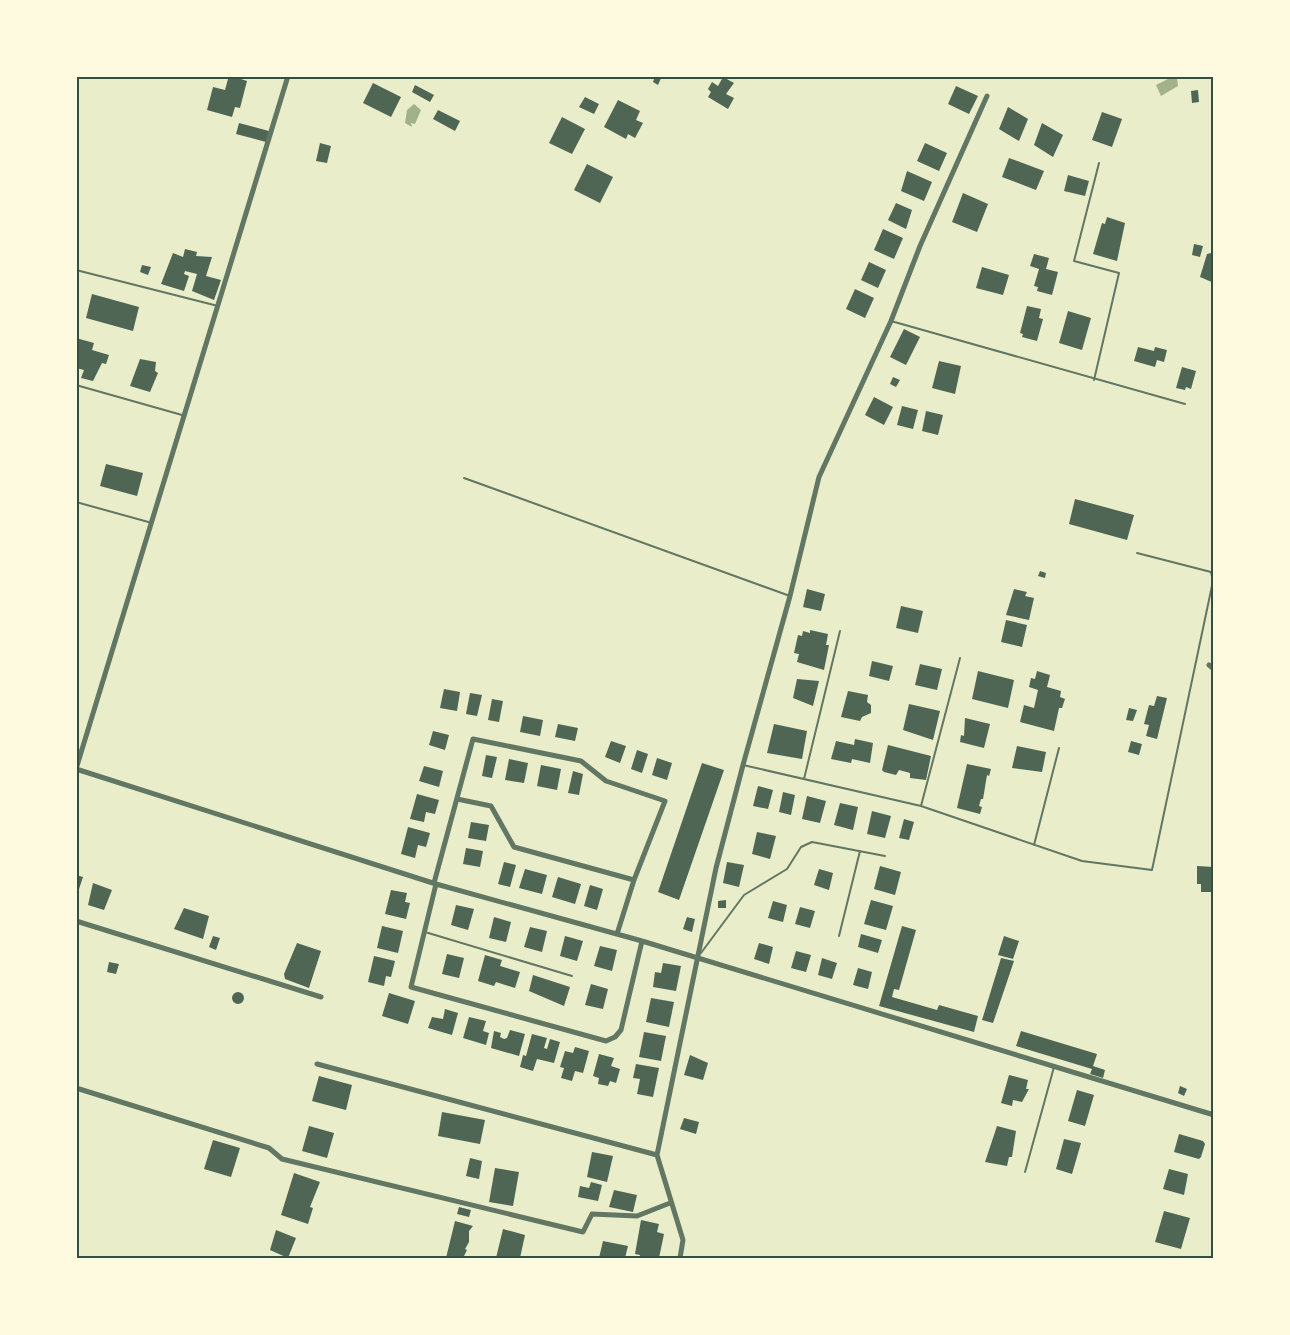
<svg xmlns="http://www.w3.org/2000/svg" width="1290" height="1335" font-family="Rubik,sans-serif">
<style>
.water{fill:#a3b18a}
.building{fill:#4f6655}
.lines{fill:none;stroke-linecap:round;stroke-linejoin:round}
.service{stroke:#617663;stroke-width:2}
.minor{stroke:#617663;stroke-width:5}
.neatline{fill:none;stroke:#344e41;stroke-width:2}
</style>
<rect width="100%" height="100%" fill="#e9edc9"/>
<path class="water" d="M1172,77l5,1 1,8 -17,10 -5,-11z
M414,104l7,6 -6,14 -4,-1 1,4 -7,-4 2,-13z"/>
<path class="building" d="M223,76h19l-1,3 6,2 -7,27 -5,-1 -3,10 -25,-7 6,-23 12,3 3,-11z
M655,76h7l-4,9 -5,-3z
M723,77l11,6 -8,11 8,4 -6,11 -20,-12 3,-5 -3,-3 4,-7 6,4z
M373,83l28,14 -10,20 -28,-14z
M415,85l19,10 -4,7 -18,-10z
M956,86l22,10 -9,18 -21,-10z
M1198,90l1,12 -7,1 -1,-12z
M585,97l14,7 -5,10 -15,-7z
M618,100l22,11 -4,9 7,3 -8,15 -7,-4 -2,5 -22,-12z
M1008,107l20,12 -9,22 -20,-12z
M438,110l22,11 -5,10 -22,-12z
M1102,112l20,7 -10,28 -20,-7z
M562,117l23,12 -13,25 -23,-11z
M239,123l30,8 -3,11 -30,-8z
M1042,123l21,12 -10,22 -19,-12z
M320,143l11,3 -4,17 -11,-2z
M925,143l22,10 -8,18 -22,-10z
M1009,158l35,13 -8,19 -34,-13z
M587,164l26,13 -13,26 -26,-13z
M907,171l25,11 -8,19 -23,-10z
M1068,175l21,6 -4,15 -21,-5z
M963,193l25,11 -11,28 -25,-10z
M896,203l16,7 -6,19 -18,-9z
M1107,217l18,6 -8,38 -24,-7 9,-31 3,1z
M883,229l20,9 -9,21 -20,-9z
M1194,244l9,2 -3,11 -8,-2z
M185,249l12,3 -1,4 16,1 -6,19 15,4 -7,20 -22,-9 5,-17 -12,-3 -1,3 5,2 -5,15 -23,-7 12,-31 10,4z
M1211,253l3,1v29l-14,-6 7,-23z
M1034,254l15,4 -3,11 12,3 -6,23 -15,-4 1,-4 -4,-1 5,-17 -9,-3z
M869,262l17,8 -8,18 -17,-8z
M142,265l9,2 -3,8 -8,-3z
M982,267l27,8 -6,20 -27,-7z
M855,289l19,9 -9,20 -19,-9z
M92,294l47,13 -6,24 -47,-13z
M1027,306l14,3 -2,9 4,1 -6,22 -15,-4 1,-3 -3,-1z
M1068,311l23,7 -9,32 -23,-7z
M904,329l16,8 -14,28 -16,-8z
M76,338l18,5 -2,7 17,5 -3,9 -4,-1 -9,18 -12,-3 3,-8 -8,-2z
M1138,347l16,4 1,-4 12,3 -3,12 -7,-2 -2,7 -21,-6z
M140,359l16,3 -1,9 3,2 -8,19 -20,-6z
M939,361l22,5 -6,28 -23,-6z
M1182,367l14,4 -5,18 -5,-2 -1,3 -9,-2z
M893,377l7,3 -4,7 -6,-3z
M874,397l19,10 -9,18 -19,-10z
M902,406l16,4 -5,19 -16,-4z
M926,411l17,4 -5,20 -16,-4z
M106,464l37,9 -6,23 -37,-10z
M1075,499l59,16 -7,25 -58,-16z
M1040,571l6,2 -1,5 -7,-2z
M807,589l18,5 -4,17 -18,-4z
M1014,589l13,3 -2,4 9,2 -5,22 -23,-5z
M901,606l22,5 -5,22 -22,-5z
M1006,620l21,5 -5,22 -21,-5z
M810,630l18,4 -2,11h3l-5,25 -27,-8 2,-8 -5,-1 4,-18 4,1 1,-5 7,2z
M872,661l21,5 -4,15 -20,-5z
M920,664l22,5 -5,21 -22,-5z
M978,671l36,9 -6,28 -36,-9z
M1037,671l13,4 -3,12 14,4 -1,6 5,2 -3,9h-3l-5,23 -34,-9 4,-17 10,3 4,-18 -9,-3 2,-9 4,1z
M797,679l22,2 -6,25 -20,-8z
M444,689l16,3 -3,19 -17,-3z
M848,691l20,4 -1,7 4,3v8l-9,4 -2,4 -19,-4z
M470,693l12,2 -5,21 -11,-2z
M1157,696l10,2 -10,41 -11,-3 3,-11 -5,-1 5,-19 5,1z
M492,699l11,2 -4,21 -11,-2z
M909,704l31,7 -7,29 -30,-10z
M1129,708l8,2 -4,11 -7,-1z
M523,716l20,4 -3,16 -20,-4z
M965,718l25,6 -6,24 -24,-6 1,-7 3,1z
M558,724l20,4 -3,13 -20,-4z
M774,724l33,7 -5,28 -35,-6z
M433,731l16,4 -4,15 -16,-5z
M855,739l18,4 -3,20 -18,-4 -1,4 -20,-4 5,-18 18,4z
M611,741l15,5 -6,17 -15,-6z
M1131,741l11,3 -3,11 -11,-3z
M888,745l43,11 -5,24 -16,-2v-5l-11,-3 -3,5 -12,-3 -2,-2z
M1017,746l29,6 -4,20 -30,-4z
M637,750l11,4 -6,19 -11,-4z
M486,755l11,2 -5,21 -10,-2z
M657,758l15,5 -5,17 -15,-5z
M509,759l19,4 -4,20 -19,-3z
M702,763l22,7 -45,130 -21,-8z
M967,764l24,5 -2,7 -2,-1 -4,24h-2l-2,7 3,1 -2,7 -23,-6z
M541,765l20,4 -4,21 -20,-4z
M424,766l19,5 -4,16 -20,-6z
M573,771l10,3 -4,21 -11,-2z
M758,786l15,4 -5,19 -15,-3z
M783,792l12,3 -4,20 -12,-3z
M417,794l22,6 -4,14 -9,-2 -2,10 -14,-3z
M807,796l19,5 -6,22 -18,-4z
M840,803l18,4 -5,23 -19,-5z
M872,811l19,5 -6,22 -18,-4z
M904,819l10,3 -5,18 -10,-2z
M471,822l18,3 -3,16 -18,-3z
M408,827l22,6 -4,14 -8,-2 -3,13 -14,-4z
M757,832l19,4 -6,23 -18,-5z
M466,848l17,3 -3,16 -17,-3z
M504,862l12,3 -6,22 -12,-3z
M727,862l17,3 -5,22 -16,-4z
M880,866l21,6 -6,23 -21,-6z
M1197,866l17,1v25h-13v-8h-4z
M525,869l22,6 -5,19 -23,-6z
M819,869l14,4 -4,17 -15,-5z
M76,875l7,2 -4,12 -3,-1z
M558,877l23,7 -6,20 -23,-7z
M93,883l19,7 -8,20 -16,-5z
M590,885l13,4 -6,21 -13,-4z
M391,890l16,3 -2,9 5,1 -4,16 -21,-5z
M726,900v8h-8v-7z
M871,900l22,6 -7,24 -22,-6z
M773,901l14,4 -4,17 -15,-4z
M456,905l18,4 -6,21 -17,-5z
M800,907l15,4 -5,17 -15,-4z
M184,908l25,8 -6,23 -29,-10z
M494,917l17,5 -5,20 -17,-4z
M687,917l8,2 -3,13 -9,-3z
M382,926l21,5 -5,22 -21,-5z
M902,926l14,4 -17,60 -5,-1 -2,8 45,13 2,-5 39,11 -4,16 -95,-26z
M530,927l17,4 -5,21 -18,-5z
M861,934l21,6 -4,13 -20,-6z
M213,936l7,2 -4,12 -7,-3z
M565,936l18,5 -6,20 -17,-5z
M1004,936l15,5 -6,18 -15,-4z
M297,943l24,8 -12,37 -24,-9 -1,-5z
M759,943l14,4 -4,17 -15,-5z
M600,946l17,4 -5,21 -18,-5z
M796,951l15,4 -5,17 -15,-4z
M447,954l17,4 -5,20 -17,-4z
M485,955l17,5 -2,6 20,6 -5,16 -19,-6 -2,4 -16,-5z
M374,956l21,5 -4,16 -5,-1 -2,10 -16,-4z
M822,958l15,5 -5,16 -14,-4z
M1001,958l13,3 -21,62 -11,-3z
M109,962l10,2 -3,10 -9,-2z
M663,963l18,3 -5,25 -23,-4 2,-15 6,1z
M858,968l14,4 -4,17 -15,-4z
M533,975l37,12 -6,19 -35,-15z
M591,984l17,5 -5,20 -18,-4z
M232 998a6 6 0 1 1 12 0a6 6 0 1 1-12 0Z
M389,993l26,8 -7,23 -26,-8z
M651,998l23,4 -5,25 -23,-5z
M445,1009l13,4 -6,22 -24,-7 4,-11 11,2z
M469,1017l17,4 -3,10 6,2 -3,12 -23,-7z
M510,1030l15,4 -6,22 -28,-8 3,-17 7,2 -1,4 4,2 3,-1z
M1021,1031l76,23 -4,12 12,4 -2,8 -13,-4 2,-5 -76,-23z
M644,1032l22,4 -5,25 -22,-4z
M532,1034l15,4 -3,10 3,1 3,-10 10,3 -6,21 -17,-4 -4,12 -13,-4 3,-12 3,1z
M575,1047l14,4 -6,22 -8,-2 -3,10 -11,-3 3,-10 -4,-1 5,-16 8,2z
M599,1054l15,4 -3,8 9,3 -4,14 -6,-2 -2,5 -10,-2 1,-6 -6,-2z
M690,1055l18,8 -5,17 -19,-5z
M636,1064l23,4 -6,29 -16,-3 3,-15 -7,-1z
M1009,1075l19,5 -2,9h3l-7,13 -9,-2 -1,6 -11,-3z
M319,1076l33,9 -6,25 -34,-9z
M1180,1086l7,3 -3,7 -6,-3z
M1077,1090l17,5 -9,31 -17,-5z
M442,1112l43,8 -5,24 -42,-8z
M684,1118l15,4 -3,12 -16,-5z
M309,1126l25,7 -7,25 -25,-7z
M997,1126l19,5 -4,26h-3l-2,9 -22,-4z
M1179,1134l24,7 2,3 -4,13 -2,2 -25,-7z
M1064,1139l17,4 -9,31 -16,-5z
M213,1140l27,8 -9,29 -27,-8z
M592,1152l21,4 -6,26 -20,-5z
M470,1158l12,3 -3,18 -13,-3z
M495,1168l24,4 -6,34 -24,-4z
M1169,1169l19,5 -4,21 -21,-6z
M294,1173l26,9 -10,25 3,1 -5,16 -27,-9z
M591,1182l11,3 -4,16 -20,-4 2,-11 9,2z
M614,1190l23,5 -4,17 -24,-5z
M459,1207l12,3 -2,7 -12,-3z
M1164,1211l26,7 -9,31 -26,-7z
M641,1220l18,4 -2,8 7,2 -5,24h-20l1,-3 -5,-1z
M455,1221l18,5 -4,5v11l-4,7 2,1 -4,8h-17z
M503,1229l22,6 -5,23h-24z
M276,1230l20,8 -8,20 -18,-8z
M603,1241l25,5 -3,12h-26z"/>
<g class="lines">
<path class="service" d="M76,270l142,36
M891,321l294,83
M1094,380l25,-107 -45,-12 25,-98
M76,385l106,30
M464,478l326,118
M76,502l76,21
M743,765l178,41 161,55 70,9 61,-289 -2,-9 -74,-19
M804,779l36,-148
M921,806l39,-148
M1034,845l25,-97
M425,932l147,44
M839,936l21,-85
M701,953l43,-58 43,-26 14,-22 11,-5 73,14
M1025,1172l29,-105"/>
<path class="minor" d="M1209,665l5,4
M76,769l360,115 206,57 572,174
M76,769l212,-693
M457,799l34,7 23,41 120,33
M434,883l39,-144 108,22 25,20 59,20 -31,79 -17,54
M436,884l-25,103 195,54 9,-4 6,-7 21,-89
M76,921l245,76
M317,1064l340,91
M76,1088l193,60 13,11 301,73 9,-18 45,2 33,-13
M680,1258l3,-18 -26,-85 59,-287 27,-103 47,-169 29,-119 72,-156 29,-75 67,-150"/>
</g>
<rect width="1290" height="1335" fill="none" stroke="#fefae0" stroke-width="156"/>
<rect x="78" y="78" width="1134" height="1179" class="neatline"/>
</svg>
